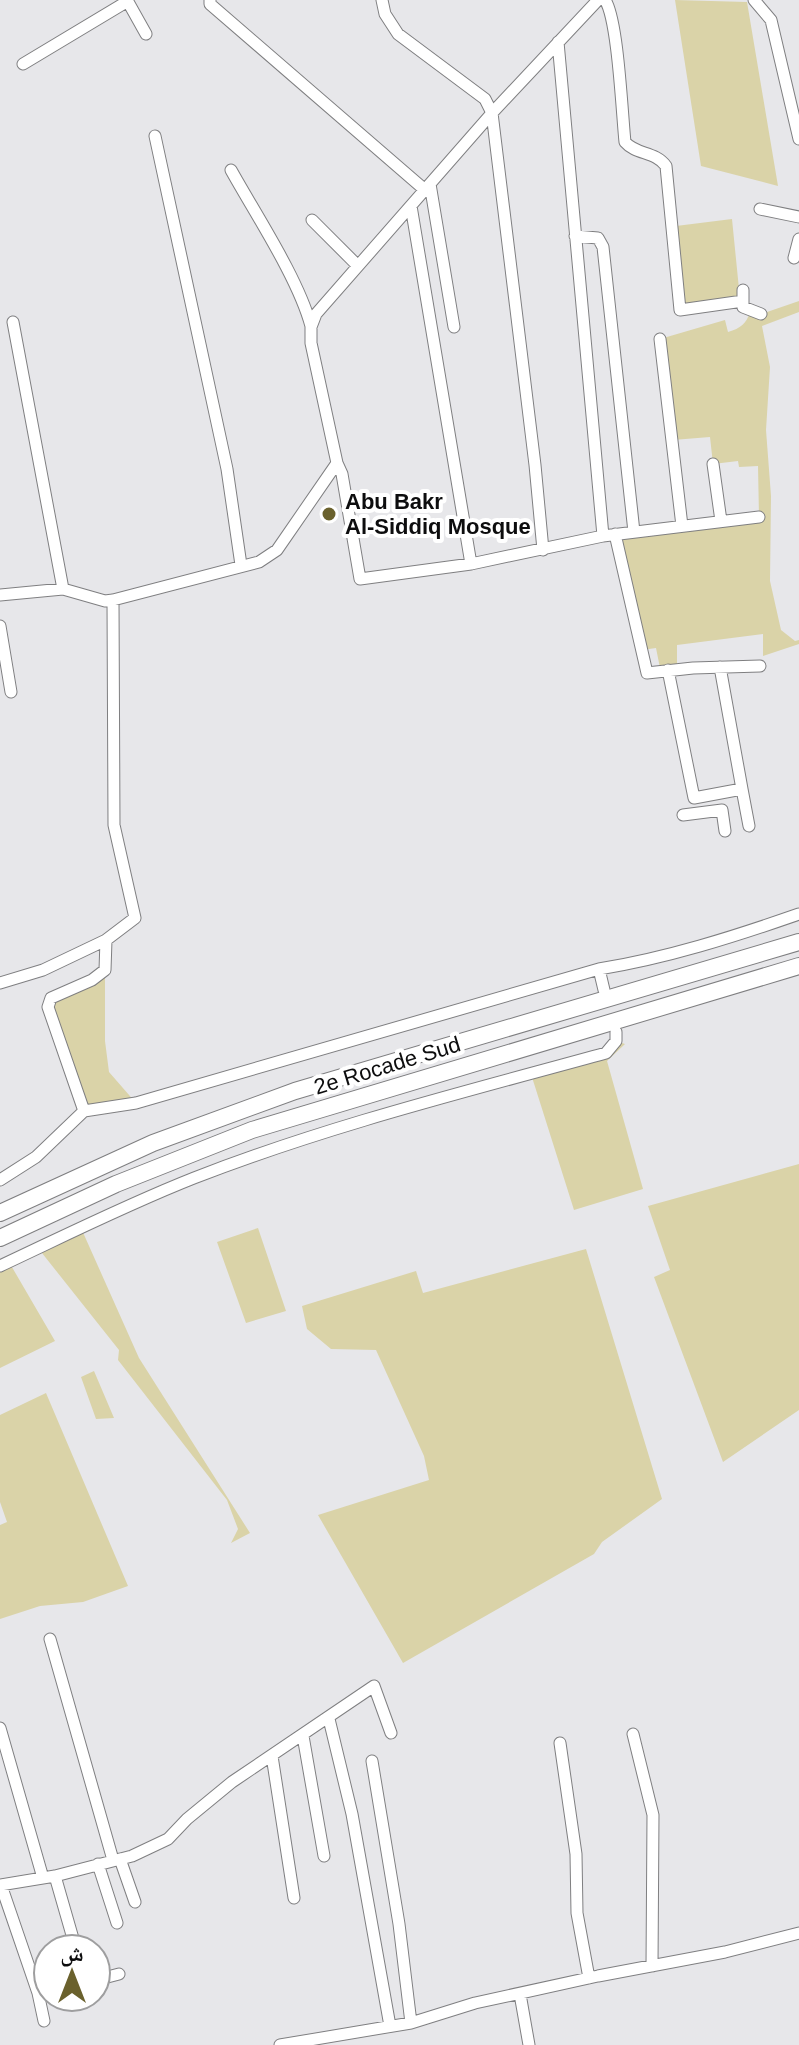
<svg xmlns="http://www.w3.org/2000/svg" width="799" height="2045" font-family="Arial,'Noto Naskh Arabic',sans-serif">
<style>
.green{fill:#dad3a8}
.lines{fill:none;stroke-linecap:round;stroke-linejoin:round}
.minor-casing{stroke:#7f7f81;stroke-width:13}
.highway-casing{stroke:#7f7f81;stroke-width:18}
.minor{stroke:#fff;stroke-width:11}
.highway{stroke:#fff;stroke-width:16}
.poi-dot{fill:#6a612d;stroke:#fff;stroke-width:3}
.labels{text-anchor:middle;stroke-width:8;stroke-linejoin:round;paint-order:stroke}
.poi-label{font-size:22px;font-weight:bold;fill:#0d0d0e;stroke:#fff;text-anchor:start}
.street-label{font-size:22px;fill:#0d0d0e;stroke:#fff}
</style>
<rect width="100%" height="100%" fill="#e7e7ea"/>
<path class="green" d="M675,0l72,2 31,184 -77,-20z
M732,219l8,80 -57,8 -7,-81z
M799,301v11l-37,14 8,41 -4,63 5,66 -1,85 11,49 14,11 4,-1v4l-36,12v-22l-86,11v21l-17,2 -4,-20 -14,2 -27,-116 144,-17 -1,-51 -19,1 -1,-6 -25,3 -3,-27 -37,3 -13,-101 65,-19 3,12c13,-4 18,-8 22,-20l11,2z
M105,970v71l4,31 27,31 -52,8 -33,-113z
M616,1041l9,3 -18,17 36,128 -69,21 -43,-136 75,-21z
M799,1164v246l-76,52 -69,-185 16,-7 -22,-64z
M81,1228l58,130 111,175 -19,10 7,-14 -11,-29 -109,-140 1,-10 -81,-102z
M258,1228l28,83 -40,12 -29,-81z
M586,1249l76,250 -60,43 -8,12 -191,109 -85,-148 111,-35 -5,-24 -48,-106 -45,-1 -24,-20 -5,-23 114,-35 7,22z
M9,1262l46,79 -55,27v-102z
M94,1371l20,47 -18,1 -15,-42z
M46,1393l82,193 -45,16 -43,4 -40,13v-94l7,-3 -7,-20v-87z"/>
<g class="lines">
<defs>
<path id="minor" d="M127,0l19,34
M210,0v4l215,186
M382,0l3,14 13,20 87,65 7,14 43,352 8,85
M605,0c13,19 17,114 20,142 11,13 30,9 41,24l14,144 63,-9
M754,0l17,20 28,119
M558,42l45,494
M23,64l105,-63
M155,136l72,333 14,96
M231,170c25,45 67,108 80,156
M430,184l24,143
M411,206l60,358
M760,209l39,8
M312,220l46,46
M575,236l23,2 5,9 31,285
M794,258l5,-19
M743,290v17l18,7
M13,322l50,267
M660,339l22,187
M337,463l5,11 18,105 111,-15 132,-28 156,-19
M713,464l8,57
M615,534l32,139 46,-5 67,-2
M0,595l63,-6 42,12 8,-1 146,-38 18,-12 60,-87 -26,-120v-16l5,-13 176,-201 106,-113
M0,626l11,66
M668,670l26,128 48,-9 -22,-122
M742,789l7,37
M683,815l39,-5 3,21
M599,969l5,21
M0,983l43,-13 63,-30
M84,1111l52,-8 463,-134c68,-11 134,-32 200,-55
M0,1180l36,-23 48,-46 -36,-104 3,-9 41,-18 13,-10 1,-30 29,-22 -21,-93 -1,-225
M0,1266c64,-30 128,-62 194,-88 133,-52 274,-87 412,-125l10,-12v-9
M50,1639l63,221
M329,1719l23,95 38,212
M0,1728l43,150
M633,1734l20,81 -1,151
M303,1736l21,120
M560,1743l16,111 1,59 12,65
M272,1756l22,142
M372,1761l27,163 12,99
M120,1859l15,43
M98,1864l19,59
M55,1876l21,73
M0,1885l55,-9 77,-20 36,-17 19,-20 45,-37 142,-96 17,47
M1,1885l37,108 10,-1
M96,1980l23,-6
M38,1993l6,28
M520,1994l9,51
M280,2045l131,-22 64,-20 123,-27 127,-24 74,-19"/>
<path id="highway" d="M0,1213l153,-70 142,-52 504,-149
M0,1238l116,-54 136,-54 547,-164"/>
</defs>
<use href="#minor" class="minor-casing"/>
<use href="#highway" class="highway-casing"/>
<use href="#minor" class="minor"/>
<use href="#highway" class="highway"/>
</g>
<circle class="poi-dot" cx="329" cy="514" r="8"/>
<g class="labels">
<g class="poi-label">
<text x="345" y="509">Abu Bakr<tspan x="345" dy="25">Al-Siddiq Mosque</tspan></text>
</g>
<g class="street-label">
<text transform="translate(387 1065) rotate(-17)" y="8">2e Rocade Sud</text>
</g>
</g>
<g transform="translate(72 1973)"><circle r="38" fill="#ffffff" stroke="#9e9e9f" stroke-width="2"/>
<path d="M0-6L14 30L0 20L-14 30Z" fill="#6a612d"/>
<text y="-12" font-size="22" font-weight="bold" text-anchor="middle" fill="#0d0d0e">ش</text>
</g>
</svg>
